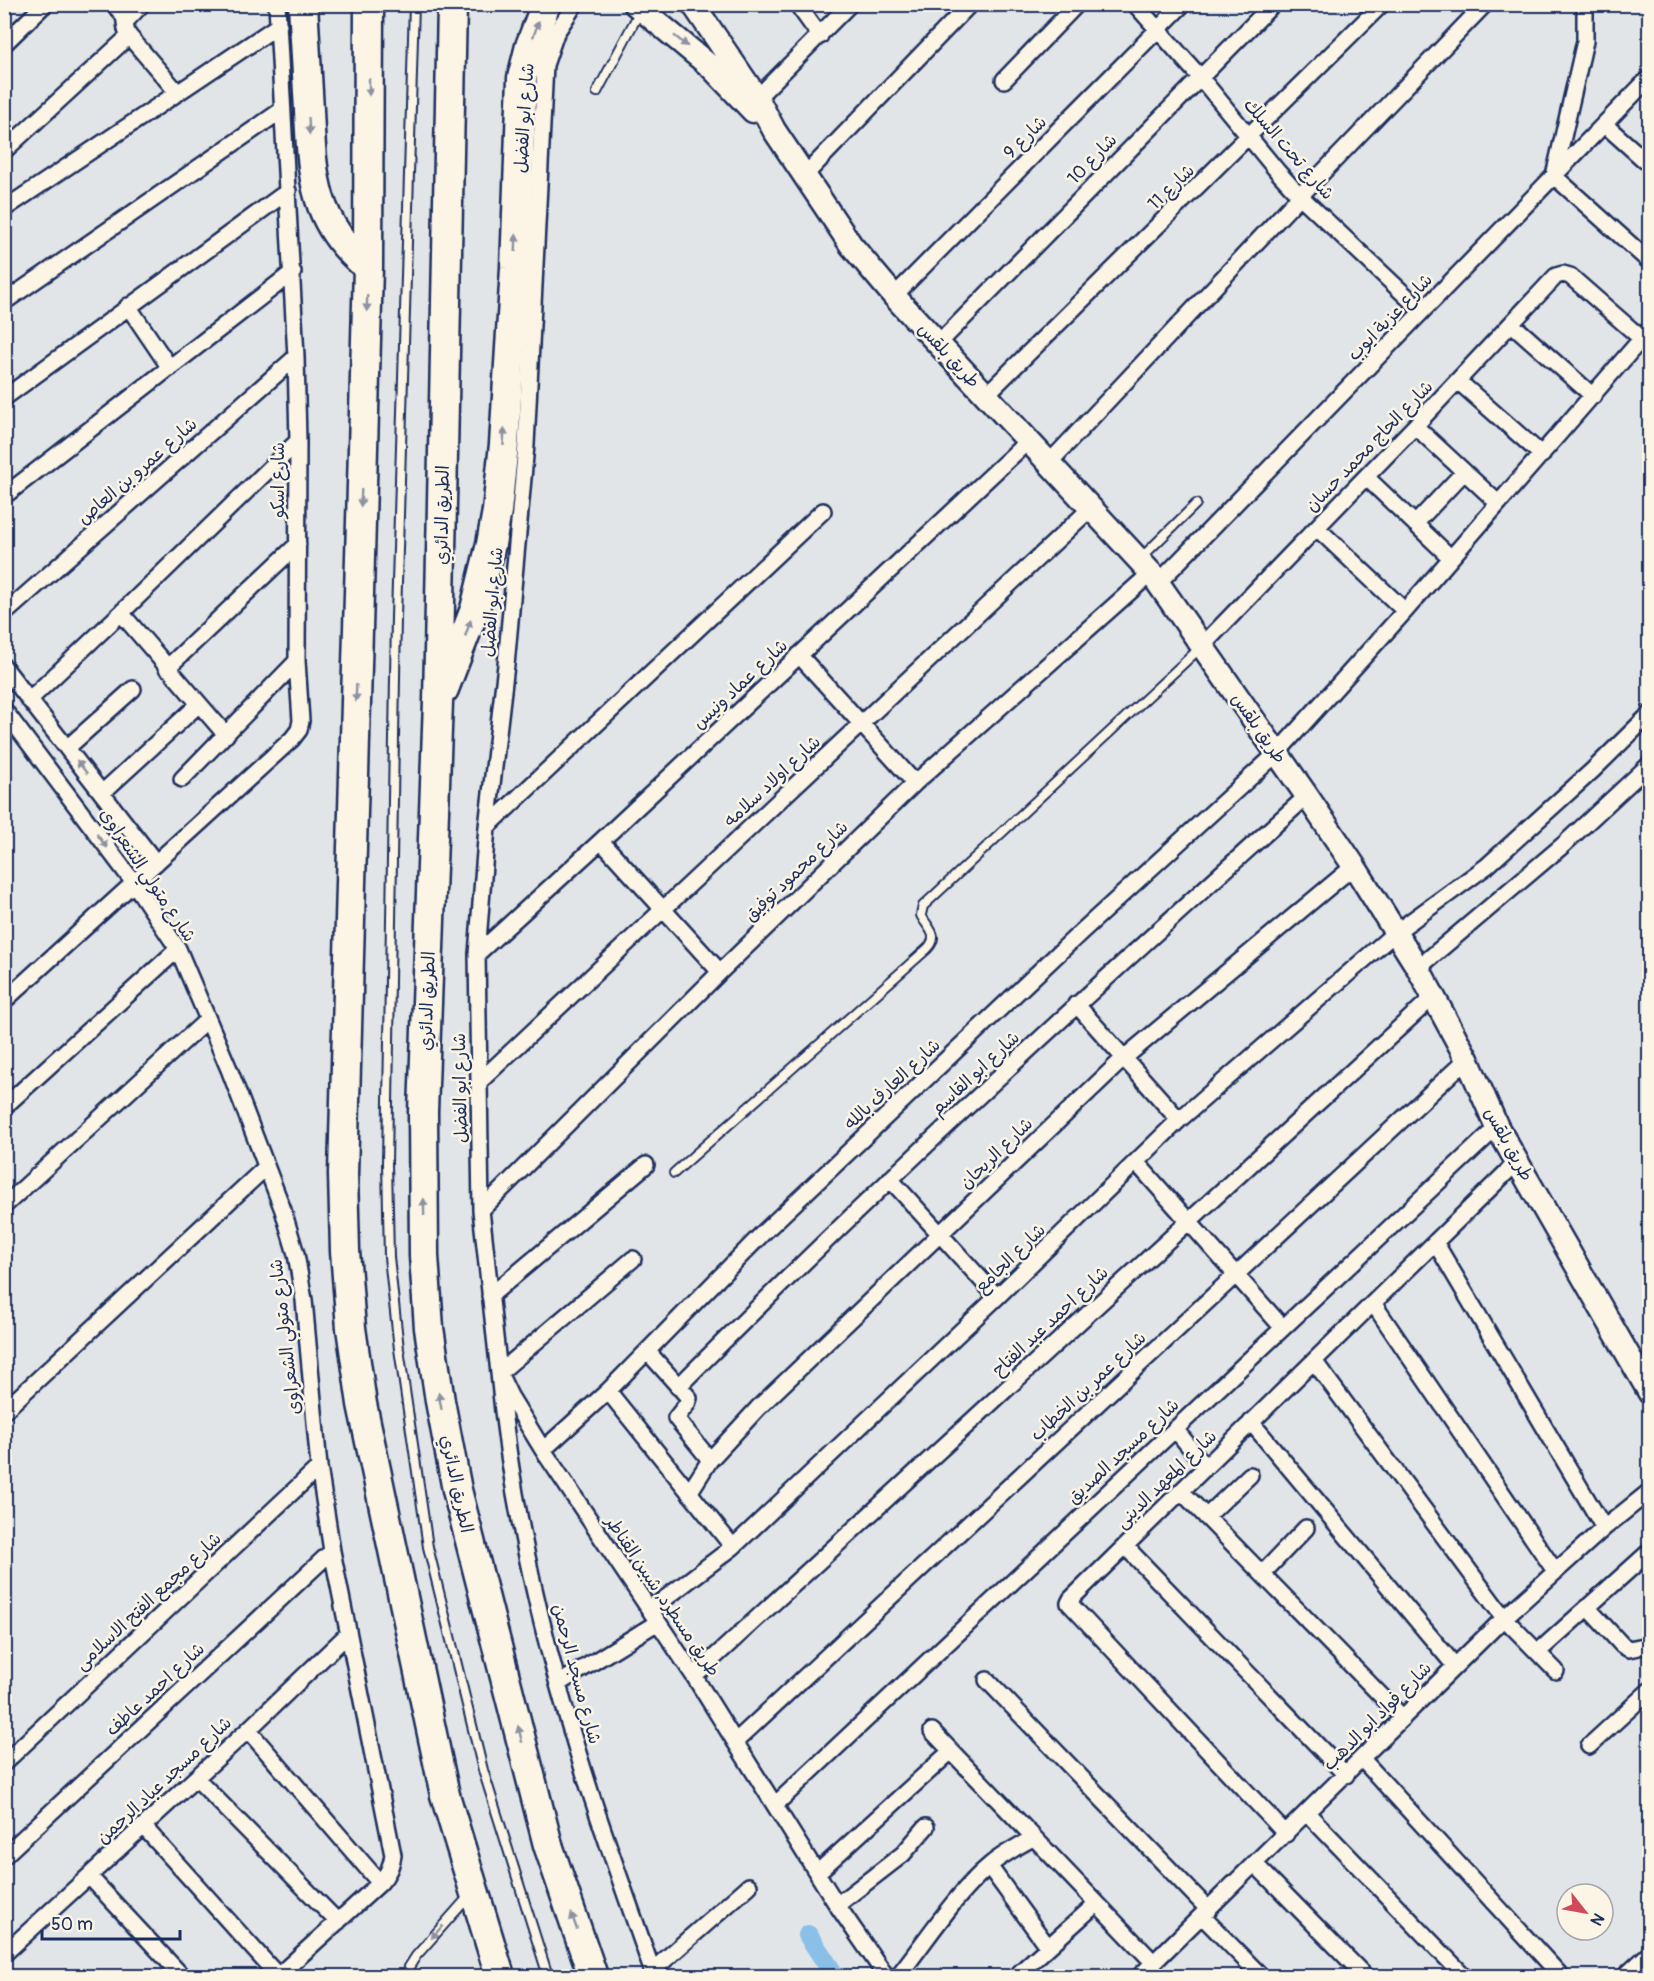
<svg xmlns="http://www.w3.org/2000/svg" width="1654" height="1981" font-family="Pangolin,'Playpen Sans Arabic',sans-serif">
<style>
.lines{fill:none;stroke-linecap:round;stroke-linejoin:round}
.canal{stroke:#8abfe7;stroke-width:20}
.lane-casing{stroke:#1b2f5e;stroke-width:12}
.street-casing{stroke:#1b2f5e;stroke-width:20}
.secondary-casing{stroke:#1b2f5e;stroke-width:27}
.highway-casing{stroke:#1b2f5e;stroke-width:33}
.lane{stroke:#fcf5e5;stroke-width:8}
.street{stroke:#fcf5e5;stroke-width:15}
.secondary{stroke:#fcf5e5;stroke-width:22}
.highway{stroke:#fcf5e5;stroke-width:28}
.oneway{fill:#8c92a2}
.labels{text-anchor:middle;stroke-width:5;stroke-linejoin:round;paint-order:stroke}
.street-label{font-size:18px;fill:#1b2f5e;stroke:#fcf5e5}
</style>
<rect width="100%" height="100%" fill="#e2e5e7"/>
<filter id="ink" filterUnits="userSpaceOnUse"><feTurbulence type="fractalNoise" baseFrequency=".0167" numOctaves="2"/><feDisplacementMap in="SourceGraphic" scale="12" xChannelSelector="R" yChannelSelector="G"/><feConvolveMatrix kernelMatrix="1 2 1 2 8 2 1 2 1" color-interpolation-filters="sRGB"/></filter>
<g filter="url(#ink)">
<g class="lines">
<path class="canal" d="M808,1935l27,41"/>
<defs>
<path id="lane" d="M414,4l-18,613 -9,546 2,94 10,92 29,198 55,223 65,206
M597,92l43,-81
M1140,559l56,-55
M674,1173l253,-224c14,-14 0,-21 -6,-34l2,-9 277,-258
M408,1976l1,-9 7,-11 54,-61"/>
<path id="street" d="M113,4c5,5 12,11 12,18 1,6 0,8 4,14l49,57
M575,4l-19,29 -11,32 -19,380 -20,220 -19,162 -10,127 4,256 18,163 11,23 33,54 151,226 143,229 49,71
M797,4l23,32
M1135,4l65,73 78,95 22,24 122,115
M1585,4v37l-31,135 96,86
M126,21l16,-17
M4,44l41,-40
M1004,80l73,-76
M751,104l99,-100
M1604,124l46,41
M4,151l125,-115
M805,175l165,-171
M4,209l275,-184
M894,296l289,-292
M4,302l278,-192
M128,306l42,62
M1512,324l81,72
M939,343l334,-339
M1458,381l84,74
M986,395l396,-391
M4,398l284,-207
M1415,426l83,77
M1048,464l252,-268 185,-192
M1366,477l85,81
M4,496l289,-224
M1415,524l49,-52
M1317,528l88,83
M1158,583l492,-506
M121,613l105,122
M4,614l292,-257
M1202,646l213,-220 141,-150 7,-2 7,2 72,63
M799,655l116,128
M4,667l152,196
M167,668l131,-124
M29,700l92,-87 177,-172
M4,710l130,173 44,66 51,120 54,141 13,44 8,46 15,167 13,84 61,304c-2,12 -5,19 -13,28l-102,93
M67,748l66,-59
M182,779l115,-118
M102,793l97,-89
M487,827l336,-316
M601,841l119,131
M477,954l124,-113 427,-400
M1418,968l144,-122 88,-82
M4,1001l288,-262 7,-9 2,-9 -4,-60 1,-220 -2,-84 -19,-353
M1076,1004l103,116
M479,1082l612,-574
M4,1107l174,-158
M1136,1162l147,166
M890,1179l107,118
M4,1206l203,-186
M481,1210l239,-238 195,-189 236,-210
M1435,1242l169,286
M633,1259l-134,114c13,142 47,282 91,418 20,62 43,123 64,185
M490,1296l156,-131
M1373,1303l182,268
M648,1352l41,46 -2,6 -11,14 34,42
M1314,1361l190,257 52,53
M678,1387c203,-205 415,-398 629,-591
M608,1391l125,156
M4,1411l262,-244
M1251,1422l204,244
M1175,1429l31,38
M543,1450l65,-59 156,-159 317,-300 195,-178 129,-143 245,-282
M1181,1491l222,227
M689,1493l21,-33 48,-52 366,-350 230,-192
M1206,1517l44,-42
M1125,1546l221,229
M1262,1574l44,-46
M1587,1607l35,38 7,4 20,-4
M650,1610l83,-63 264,-250 182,-177 217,-188 91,-66 106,-96 57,-56
M1538,1652l112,-101
M694,1676l740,-680
M987,1680l222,230
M558,1684l100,-62
M248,1730l132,153
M932,1731l222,232
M735,1742l732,-683
M1589,1746l61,-56
M1362,1759l199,217
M4,1763l315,-296
M196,1778l142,144
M775,1805l722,-678
M1307,1813l157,163
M143,1826l135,150
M1286,1834l-217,-231 2,-4 447,-438
M4,1856l328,-305
M1255,1864l110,112
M989,1866l59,81
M817,1873l134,-122
M89,1876l93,100
M837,1905l66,-51 23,-27
M1202,1916l59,60
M4,1954l244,-224 100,-96
M652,1971l97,-85
M4,1975l1,1
M898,1976c28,-35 58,-83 92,-111 13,-11 28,-19 43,-27
M1016,1976l80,-72
M1140,1976l364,-358 100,-90 46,-37
M1625,1976l25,-23"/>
<path id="secondary" d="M635,4l76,63 42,44
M693,4l64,94 17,32 77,115 43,51 257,277 156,223 47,70 64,102 49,91 30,68 153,266"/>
<path id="highway" d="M303,4c2,36 4,71 6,106 3,65 4,113 59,157
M369,4l-1,263 -25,907 2,77 6,77 11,76 83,391 55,181
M452,4l-14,698 -15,410 1,144 5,72 11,73 17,89 91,355 45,131
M444,689l31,-80 16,-65 6,-33 7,-67 11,-176 7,-190 8,-32 16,-42"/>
</defs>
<use href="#lane" class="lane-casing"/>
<use href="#street" class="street-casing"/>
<use href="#secondary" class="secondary-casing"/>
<use href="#highway" class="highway-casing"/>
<use href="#lane" class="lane"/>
<use href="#street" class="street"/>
<use href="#secondary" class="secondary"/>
<use href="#highway" class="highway"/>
</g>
<defs><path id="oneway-solid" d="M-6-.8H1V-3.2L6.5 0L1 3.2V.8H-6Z" transform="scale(1.5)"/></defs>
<g class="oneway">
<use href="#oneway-solid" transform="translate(536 29) rotate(-70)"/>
<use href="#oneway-solid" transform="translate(681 41) rotate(39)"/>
<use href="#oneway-solid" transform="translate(369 87) rotate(90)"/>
<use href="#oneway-solid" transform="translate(309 126) rotate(87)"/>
<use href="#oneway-solid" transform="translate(516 243) rotate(-88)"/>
<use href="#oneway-solid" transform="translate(367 303) rotate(92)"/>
<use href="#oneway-solid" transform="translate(504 437) rotate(-86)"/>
<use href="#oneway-solid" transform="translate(361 498) rotate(92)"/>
<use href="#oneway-solid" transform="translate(468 628) rotate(-71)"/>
<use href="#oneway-solid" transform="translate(356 693) rotate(92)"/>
<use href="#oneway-solid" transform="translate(82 767) rotate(-128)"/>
<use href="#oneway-solid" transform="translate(102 841) rotate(53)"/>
<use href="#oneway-solid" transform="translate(424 1207) rotate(-91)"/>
<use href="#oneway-solid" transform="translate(440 1401) rotate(-100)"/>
<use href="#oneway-solid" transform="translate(520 1734) rotate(-104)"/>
<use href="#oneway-solid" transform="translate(574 1921) rotate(-109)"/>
<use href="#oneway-solid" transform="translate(437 1932) rotate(131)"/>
</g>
</g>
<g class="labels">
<g class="street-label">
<text transform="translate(524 118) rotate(-86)" y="6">شارع ابو الفضل</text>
<text transform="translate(1025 137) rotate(-45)" y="6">شارع 9</text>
<text transform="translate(1289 149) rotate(49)" y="6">شارع تحت السلك</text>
<text transform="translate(1092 159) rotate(-46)" y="6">شارع 10</text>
<text transform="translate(1171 187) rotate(-44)" y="6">شارع 11</text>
<text transform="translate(1390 317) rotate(-46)" y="6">شارع عزبة ايوب</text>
<text transform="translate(949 355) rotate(47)" y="6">طريق بلقس</text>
<text transform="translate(1369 446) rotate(-46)" y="6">شارع الحاج محمد حسان</text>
<text transform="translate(137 471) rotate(-41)" y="6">شارع عمرو بن العاص</text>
<text transform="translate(278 480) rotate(-90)" y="6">شارع اسكو</text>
<text transform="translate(442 515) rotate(-89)" y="6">الطريق الدائري</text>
<text transform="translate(492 602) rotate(-85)" y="6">شارع ابو الفضل</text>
<text transform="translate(740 684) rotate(-43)" y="6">شارع عماد ونيس</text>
<text transform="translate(1259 728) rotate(55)" y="6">طريق بلقس</text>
<text transform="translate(772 781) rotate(-43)" y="6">شارع اولاد سلامه</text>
<text transform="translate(796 871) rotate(-44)" y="6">شارع محمود توفيق</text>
<text transform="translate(148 875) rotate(56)" y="6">شارع متولي الشعراوى</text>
<text transform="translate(427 1001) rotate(-88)" y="6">الطريق الدائري</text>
<text transform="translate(975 1073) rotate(-43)" y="6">شارع ابو القاسم</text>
<text transform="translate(892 1084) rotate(-43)" y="6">شارع العارف بالله</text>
<text transform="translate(460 1088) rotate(-91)" y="6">شارع ابو الفضل</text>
<text transform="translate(1509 1144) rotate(61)" y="6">طريق بلقس</text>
<text transform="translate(996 1153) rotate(-44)" y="6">شارع الريحان</text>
<text transform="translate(1010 1258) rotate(-44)" y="6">شارع الجامع</text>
<text transform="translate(1050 1321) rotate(-43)" y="6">شارع احمد عبد الفتاح</text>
<text transform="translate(285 1337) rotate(-97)" y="6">شارع متولي الشعراوى</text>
<text transform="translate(1088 1386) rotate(-43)" y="6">شارع عمر بن الخطاب</text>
<text transform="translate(1123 1451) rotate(-43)" y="6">شارع مسجد الصديق</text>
<text transform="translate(1166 1479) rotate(-44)" y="6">شارع المعهد الدينى</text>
<text transform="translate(457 1484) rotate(78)" y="6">الطريق الدائري</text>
<text transform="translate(663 1596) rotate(56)" y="6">طريق مسطرد, شبين القناطر</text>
<text transform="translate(148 1601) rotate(-43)" y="6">شارع مجمع الفتح الاسلامى</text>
<text transform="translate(577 1674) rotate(75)" y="6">شارع مسجد الرحمن</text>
<text transform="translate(155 1689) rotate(-43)" y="6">شارع احمد عاطف</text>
<text transform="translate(1377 1716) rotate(-45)" y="6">شارع فواد ابو الدهب</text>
<text transform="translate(164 1780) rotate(-43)" y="6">شارع مسجد عباد الرحمن</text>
</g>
</g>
<rect width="1654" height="1981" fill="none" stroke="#fcf5e5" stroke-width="24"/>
<rect x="12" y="12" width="1630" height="1957" fill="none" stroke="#1b2f5e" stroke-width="2" filter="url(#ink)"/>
<g transform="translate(1585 1912) rotate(121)"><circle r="28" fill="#fcf5e5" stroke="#a2a6af" stroke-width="1.5"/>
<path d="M0-4.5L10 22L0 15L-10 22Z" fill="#d1495b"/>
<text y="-9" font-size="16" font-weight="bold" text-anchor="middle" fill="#1b2f5e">N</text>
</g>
<path d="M42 1930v9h138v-9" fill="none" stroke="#1b2f5e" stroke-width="3"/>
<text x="51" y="1930" font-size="18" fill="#1b2f5e" stroke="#fcf5e5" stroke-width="4.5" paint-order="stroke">50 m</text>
</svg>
